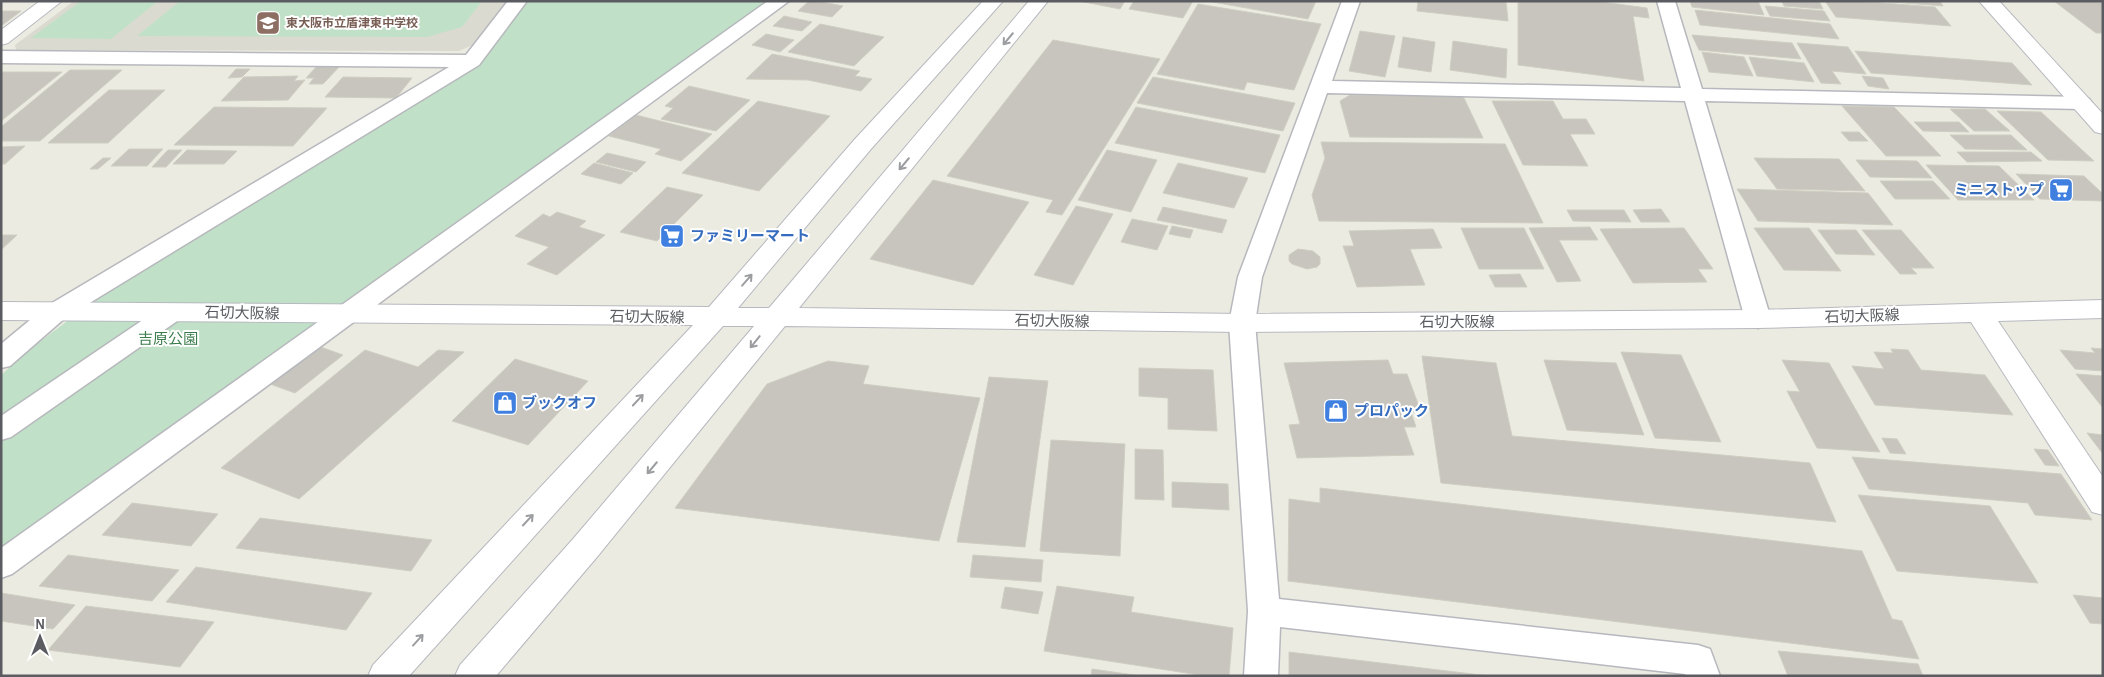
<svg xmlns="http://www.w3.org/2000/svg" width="2104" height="677" font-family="'Alegreya Sans','Noto Sans JP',sans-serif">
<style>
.education{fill:#dbdad0}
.green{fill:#c0e1c7}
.building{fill:#c7c5be;stroke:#cfcec1}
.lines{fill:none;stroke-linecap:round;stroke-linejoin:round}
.street-casing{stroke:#b7b8bd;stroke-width:3}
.secondary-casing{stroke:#b7b9bf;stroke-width:2}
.street{fill:#fff;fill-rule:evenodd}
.secondary{fill:#fff;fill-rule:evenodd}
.oneway{stroke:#9c9da0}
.labels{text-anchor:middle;stroke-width:4;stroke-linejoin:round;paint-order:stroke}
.far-education-label{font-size:12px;font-weight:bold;fill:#785e54;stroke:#fff;text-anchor:start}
.shop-label{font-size:15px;font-weight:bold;fill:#366cbe;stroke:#fff;text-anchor:start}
.street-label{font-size:15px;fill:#5a5c61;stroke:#fff}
.park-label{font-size:15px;fill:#3c7d4d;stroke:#fff}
</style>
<rect width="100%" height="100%" fill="#ebebe2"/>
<path class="education" d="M74,1h433l-32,43 -16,7 -443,-1 -1,-5z"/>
<path class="green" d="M81,1h77l-47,38 -80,-1z
M180,1h302l-20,26 -35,10 -290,-1z
M526,1h241l-766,548v-174l33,-29 91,-68 355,-214z"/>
<path class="building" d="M809,1h8l26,5 -11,11 -34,-6z
M1079,1h46l-5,8z
M1134,1h59l-10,17 -54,-9z
M1207,1h109l-8,18z
M1418,1h88l2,20 -91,-10z
M1518,1h77l52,7 2,10 -16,-2 11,65 -126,-16z
M1690,1h68l6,14 -72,-8z
M1782,1h37l4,8 -39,-3z
M1825,1h32l78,6 16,19 -115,-9z
M1880,1h60l3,5z
M2054,1h49v32h-7z
M1198,4l123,20 -27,66 -47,-8 -3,8 -87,-16z
M1765,6l59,5 6,10 -60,-5z
M1695,10l135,14 9,15 -139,-14z
M1,11h20l-20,15z
M784,16l28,6 -10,9 -29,-5z
M820,24l64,13 -30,29 -66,-14z
M1360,31l35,5 -10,41 -36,-6z
M766,34l28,6 -14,12 -28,-7z
M1692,35l100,8 9,16 -102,-9z
M1403,37l32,5 -4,30 -33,-5z
M1053,40l107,19 -98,156 -16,-3 7,-12 -106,-24z
M1453,41l54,8 -1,29 -56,-8z
M1797,43l51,4 18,27 -34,-3 9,13 -20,-1z
M1855,51l157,12 20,22 -161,-12z
M1702,52l42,5 9,19 -44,-4z
M772,54l88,17 -5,5 17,3 -11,12 -53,-11 -62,-1z
M1749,57l55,6 10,19 -57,-6z
M317,66h23l-17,18h-14l5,-6h-8z
M236,69h14l-8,8 -14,1z
M70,70h52l-82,71h-39v-14z
M1,72h61l-61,49z
M298,76l-4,5 11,-1 -17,20 -67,1 23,-24z
M1862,76l21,2 6,11 -21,-3z
M343,77l69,1 -16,20 -71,-1z
M1153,77l142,26 -12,28 -146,-28z
M689,86l61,14 -34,31 -55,-12 12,-11 -8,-2z
M109,90h56l-57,53h-60z
M1350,95l113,1 20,42 -133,-1 -10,-36z
M758,101l72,15 -71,75 -77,-18z
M1492,101h61l10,18h23l9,15h-25l18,32 -65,-1z
M1842,106l52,1 47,49h-55z
M214,107l113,1 -34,38 -119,-1z
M1136,107l144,28 -15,38 -150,-30z
M1950,109h35l25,22h-36z
M1997,111l44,1 53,49 -46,-1z
M636,115l76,19 -31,27 -26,-7 6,-5 -52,-13z
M1914,122h45l10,10 -46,-1z
M1841,132h18l9,9h-19z
M1950,135h61l16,15 -62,-1z
M1321,142l184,2 38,79 -224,-2 -7,-26 13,-37z
M25,146l-20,18h-4v-17z
M129,149h34l-16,17h-36z
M168,150h14l-16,17h-14z
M187,150l50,1 -13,13h-51z
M1107,150l50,10 -26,52 -53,-12z
M1957,152h74l11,9 -75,1z
M607,153l39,9 -10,10 -40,-10z
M103,158h8l-13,11h-8z
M1754,158l85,1 26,32 -88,-2z
M1856,160l61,1 15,17 -62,-1z
M594,163l39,10 -12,11 -40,-10z
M1178,163l70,15 -14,30 -71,-15z
M1926,165l73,1 35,34h-76z
M2016,174l68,2 19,18v7l-63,-2z
M933,180l96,22 -56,83 -103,-26z
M1880,181h53l17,18h-55z
M667,187l36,8 -46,46 -37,-9z
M1737,189l131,4 25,32 -135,-4z
M1076,206l37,8 -40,71 -39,-10z
M1163,207l64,13 -5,13 -65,-13z
M1661,209l9,13h-29l-8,-12z
M1567,210h57l7,12 -58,-1z
M557,212l29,9 -7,6 26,8 -48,40 -30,-11 22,-17 -34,-11 28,-22 7,3z
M1132,219l36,7 -11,24 -36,-8z
M1172,226l21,4 -3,8 -21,-4z
M1590,227l8,13h-39l22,41 -24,1 -28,-54z
M1461,228h63l20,41h-65z
M1684,228l29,41h-15l9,13 -74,1 -33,-54z
M1754,228h55l32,43 -57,-1z
M1433,229l9,19 -32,1 15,36 -68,2 -14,-41h11l-5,-15z
M1818,230h38l19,25 -39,-1z
M1862,230h39l33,38h-23l6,6h-17z
M1,235h16l-16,15z
M1298,249l15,2 7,6v7l-3,3 -10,2 -15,-5 -3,-3v-6z
M1520,274l7,13h-32l-6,-12z
M318,346l25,9 -48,38 -25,-9z
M2091,348l12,1v22l-28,-2 -15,-19 35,3z
M1891,349l17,1 13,20 64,5 28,40 -138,-10 -23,-39 32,3 -10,-17 19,1z
M365,350l53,17 20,-17 26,2 -165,147 -78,-31z
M1621,352l60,3 40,87 -66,-4z
M1422,356l74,7 16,73 298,27 26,59 -395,-39z
M515,359l73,22 -60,64 -76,-24z
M1388,360l5,14h14l14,38h-10l5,15h-12l10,28 -117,3 -8,-33 11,-1 -16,-61z
M1544,360l72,3 28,72 -77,-5z
M1782,360l47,3 51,89 -63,-4 -30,-57 13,1z
M828,361l41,5 -6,18 117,14 -41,143 -264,-33 92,-124z
M1139,368l74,2 4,61 -49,-2v-31l-29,-2z
M2076,374l27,2v32z
M989,377l59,4 -23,166 -68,-5z
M2087,433l16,2v19z
M1882,438l15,1 9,15 -16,-1z
M1051,440l74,4 -5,112 -80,-5z
M1135,449l28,1 1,50 -29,-1z
M2034,449l14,1 11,16 -14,-1z
M1852,457l209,17 31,46 -57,-5 -7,-12 -159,-14z
M1172,482l56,2 1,26 -57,-3z
M1320,488l542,63 30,68 10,2 17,38 -631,-78 1,-82 31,4z
M1858,495l132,11 48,77 -141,-12z
M132,503l86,11 -27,32 -89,-11z
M260,518l172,22 -21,31 -175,-23z
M68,555l111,15 -27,31 -113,-15z
M973,555l70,5 -2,22 -71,-5z
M196,567l176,26 -26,37 -180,-28z
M1057,586l77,11 -3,15 102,16 -4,48h-23l-162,-25z
M1005,587l38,5 -5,22 -37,-6z
M1,593l74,12 -22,24 -52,-8z
M2073,595l30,3v26l-13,-1z
M86,606l128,16 -34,45 -132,-17z
M1778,651l140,13 5,12h-135z
M1289,652l200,24h-200z
M1092,669l49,7h-50z"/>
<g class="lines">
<defs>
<path id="street" d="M508,1h19l-48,64 -414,253 -55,48 -9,2v-24l46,-38 402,-239 -448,-4v-12l465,4z
M768,1h21l-777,573 -11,4v-30z
M1342,1h18l-28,80 349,7 -24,-87h18l27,88 380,8 7,2 3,4 -3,4 -7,2 -377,-8 66,218 -4,6 -9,3 -9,-3 -4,-6 -60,-218 -358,-8 -65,184 -7,46 24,276 419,46 12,4 10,27h-34l-1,-2 -405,-47 -2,49h-34l4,-65 -19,-288 9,-46z
M171,304l9,3 4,6 -4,6 -169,118 -10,3v-24l161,-109z"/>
<path id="secondary" d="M40,1h22l-54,42 -7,2v-15z
M983,1h20l-132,148 -133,159h31l260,-307h19l-249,307 443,6 516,-4 345,-10v18l-105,3 105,156v38l-11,-3 -121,-190 -213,6 -516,4 -457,-6 -188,231 -101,119h-41l5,-11 113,-126 181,-213h-31l-314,350h-41l5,-11 320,-340 -692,-5v-18l708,5 146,-168z
M1979,1h20l104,113v20l-8,-2z"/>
</defs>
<use href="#street" class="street-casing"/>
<use href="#secondary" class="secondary-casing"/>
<use href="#street" class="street"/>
<use href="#secondary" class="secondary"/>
</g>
<defs><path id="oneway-shaft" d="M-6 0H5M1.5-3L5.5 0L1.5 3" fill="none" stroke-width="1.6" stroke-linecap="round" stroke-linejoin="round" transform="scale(1.25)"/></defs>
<g class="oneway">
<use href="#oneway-shaft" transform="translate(1008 39) rotate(130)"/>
<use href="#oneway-shaft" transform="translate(904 164) rotate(130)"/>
<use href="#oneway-shaft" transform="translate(747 280) rotate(-49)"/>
<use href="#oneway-shaft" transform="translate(755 342) rotate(129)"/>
<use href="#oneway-shaft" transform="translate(638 400) rotate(-47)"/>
<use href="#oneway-shaft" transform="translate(652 468) rotate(130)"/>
<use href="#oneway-shaft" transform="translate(528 520) rotate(-47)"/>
<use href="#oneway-shaft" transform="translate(418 640) rotate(-48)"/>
</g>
<defs>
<symbol id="school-square" viewBox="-11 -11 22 22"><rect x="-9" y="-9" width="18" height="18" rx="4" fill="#8d6e63" stroke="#fff"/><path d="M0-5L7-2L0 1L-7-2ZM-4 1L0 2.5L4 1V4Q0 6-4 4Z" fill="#fff"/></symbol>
<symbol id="supermarket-square" viewBox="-11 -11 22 22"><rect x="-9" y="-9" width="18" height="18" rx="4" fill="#3f7fe0" stroke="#fff"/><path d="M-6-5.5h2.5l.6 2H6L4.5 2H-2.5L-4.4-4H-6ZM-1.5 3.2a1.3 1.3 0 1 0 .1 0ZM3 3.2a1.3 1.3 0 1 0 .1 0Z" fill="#fff"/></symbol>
<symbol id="shop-square" viewBox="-11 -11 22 22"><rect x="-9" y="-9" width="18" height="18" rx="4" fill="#3f7fe0" stroke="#fff"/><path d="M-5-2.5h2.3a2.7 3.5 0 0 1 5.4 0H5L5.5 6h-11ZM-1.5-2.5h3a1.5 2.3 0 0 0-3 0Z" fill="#fff"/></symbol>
</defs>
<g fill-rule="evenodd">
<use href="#school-square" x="254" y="9" width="28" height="28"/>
<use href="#supermarket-square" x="2047" y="176" width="28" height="28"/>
<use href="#supermarket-square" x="658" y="222" width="28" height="28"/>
<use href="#shop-square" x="491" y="389" width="28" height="28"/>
<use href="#shop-square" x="1322" y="397" width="28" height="28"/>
</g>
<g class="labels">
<g class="far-education-label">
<text x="286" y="27">東大阪市立盾津東中学校</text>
</g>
<g class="shop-label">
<text x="2044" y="195" text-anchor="end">ミニストップ</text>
<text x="690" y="241">ファミリーマート</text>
<text x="522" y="408">ブックオフ</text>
<text x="1354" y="416">プロパック</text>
</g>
<g class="street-label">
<text transform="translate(242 313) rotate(1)" y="5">石切大阪線</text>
<text transform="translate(1862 316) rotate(-2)" y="5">石切大阪線</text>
<text transform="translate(647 317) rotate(1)" y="5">石切大阪線</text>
<text transform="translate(1052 321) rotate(1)" y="5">石切大阪線</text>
<text x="1457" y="327">石切大阪線</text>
</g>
<g class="park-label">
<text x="168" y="344">吉原公園</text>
</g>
</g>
<rect width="2104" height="677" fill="none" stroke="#5a5c61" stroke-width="5"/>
<g transform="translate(40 637)" stroke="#ffffff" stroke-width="4" paint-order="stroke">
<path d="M0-4L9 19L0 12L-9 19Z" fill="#5a5c61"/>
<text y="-8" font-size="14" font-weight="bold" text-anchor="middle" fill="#5a5c61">N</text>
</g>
</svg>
